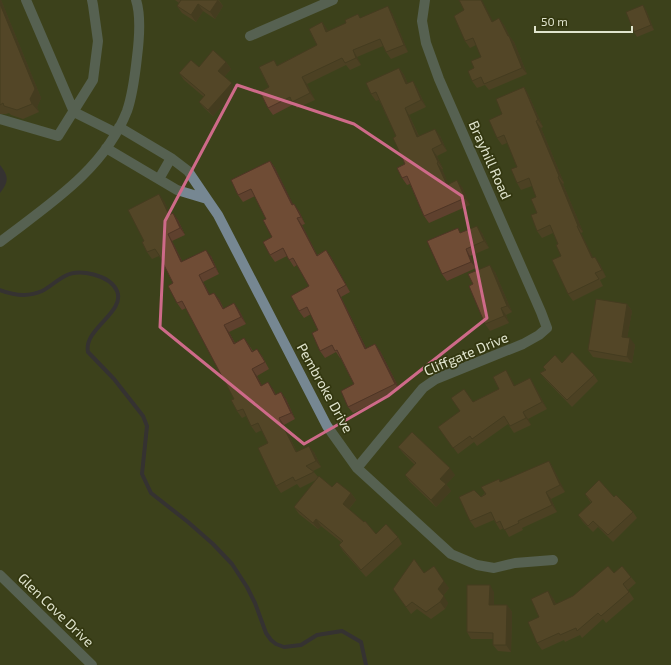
<svg xmlns="http://www.w3.org/2000/svg" width="671" height="665" font-family="'Exo 2',sans-serif">
<style>
.water{fill:#2d1f4d}
.lines{fill:none;stroke-linecap:round;stroke-linejoin:round}
.stream{stroke:#2d1f4d;stroke-width:4}
.minor{stroke:#768792;stroke-width:10}
.wall{fill:#5f412e}
.shaded-wall{fill:#4e3525}
.building{fill:#6f4c35;stroke:#4e3525}
.marked{fill:none;stroke:#ce6a89;stroke-width:3;stroke-linejoin:round}
.labels{text-anchor:middle;stroke-width:3.5;stroke-linejoin:round;paint-order:stroke}
.street-label{font-size:14px;fill:#e0e4ce;stroke:#333710}
</style>
<rect width="100%" height="100%" fill="#3d421b"/>
<path class="water" d="M0,165c9,11 9,17 0,28z"/>
<g class="lines">
<path class="stream" d="M0,290c13,5 29,7 42,1 8,-4 15,-11 23,-15 14,-8 45,-1 52,15 9,21 -34,38 -29,61l26,27 29,37 4,10 -5,48 9,19 37,29 25,22 19,20 15,23 8,16 11,30 5,7 5,4 8,3 17,-2 16,-10 25,-4 19,11 5,23"/>
<path class="minor" d="M26,0l48,112 42,21
M250,36l83,-36
M0,119l58,17 35,-56 5,-39 -5,-36 -1,-5
M106,148l71,42 30,9 -19,-28 -17,-13 -52,-31
M159,179l12,-21
M207,199l11,16 109,211 30,42 94,86 26,11 17,3 21,-5 38,-3
M0,242c48,-37 104,-72 127,-131 6,-17 8,-36 10,-54 2,-16 4,-42 -1,-57
M357,468l66,-80 13,-9 87,-35 16,-9 8,-7 -6,-16 -102,-233 -13,-36 -4,-22 3,-21
M0,575l92,90"/>
</g>
<path class="wall" d="M0,0h1l40,98 -4,9 2,5 -16,7 -12,-4 -2,-2 -3,1h-6z
M175,0h44l4,6 -8,13 -12,-8 -7,11 -14,-9 -5,-7 2,-3z
M646,10l8,20 -17,7 -3,-5z
M392,13l16,39 -17,7 -5,-7 -3,-6 -26,11 4,8 -11,5 -4,-5 -39,19 8,16 -18,8 -3,-4 -21,11 -5,-7 1,-21 9,-22 39,-20 5,-23 6,9 32,-13z
M493,21l11,4 6,12 4,5 13,32 -38,16 -4,-5 -8,3 -5,-7 2,-13 7,-11 -5,-12 -6,3 -5,-7z
M226,62l5,7 -7,8 12,13 -23,26 -9,-8 -5,-6 5,-5 -20,-17 -5,-7 20,-6z
M399,68l5,7 4,9 9,4 9,19 -17,8 10,21h21l7,15 -10,5 6,13h-1l6,15 14,3 8,18 -41,18 -5,-7 -14,-32 -3,1 -5,-7 3,-14 -9,-28 -17,-36 -3,1 -5,-7z
M524,87l4,7 15,33 -2,1 23,55 -1,1 20,48 -2,1 12,25 7,6 6,13 -6,3 3,6 -30,15 -5,-7 -7,-38 -3,-12 -5,-11 -11,5 -5,-7 -1,-34 -4,-11 -11,4 -4,-7v-16l-10,-24 -5,2 -5,-7 5,-24z
M270,161l5,7 18,37 6,6 6,13 -3,1 15,30 9,-5 5,7 19,35 -9,5 25,51 14,3 20,39 -47,23 -5,-6 6,-23 -14,-27v1l-4,-6 -11,6 -5,-7 -2,-21 -7,-16 -7,4 -5,-7 10,-25 -12,-21 -3,2 -7,-11 -12,6 -5,-7 2,-18 -6,-18 -11,-23 -12,6 -5,-7z
M164,201l6,13 8,6 7,15 -13,6 10,20 29,-5 8,18 -16,8 7,13 9,4 5,10 15,1 7,14 -17,8 6,11 9,-5 9,13 9,5 7,13 -12,7 5,10 11,3 3,6 10,4 9,20 -11,6 13,27h17l7,15 -8,4 5,6 14,10 19,6 5,7 -7,9 27,25 22,3 4,7 -36,33 -23,-26 -4,-6 2,-3 -20,-16 -3,3 -19,-15 -5,-7 22,-27 -16,8 -3,-4 -16,9 -5,-7 -8,-43 -6,-13 -6,3 -5,-7 -5,-10 -4,2 -5,-7 -3,-12 -48,-91 -4,2 -5,-7 -4,-20 -14,-27 -7,3 -5,-7 -3,-11z
M461,233h21l7,15 -19,8 6,12 -29,13 -5,-7z
M495,272l17,40 -6,3 3,8 -19,8 -5,-7 -12,-40z
M627,304l5,7 -5,27 8,7 -3,18 -39,-6 -5,-7z
M562,363l32,12 4,6 -26,26 -27,-28 -5,-6 5,-3 -2,-3z
M510,377l5,9 15,-8 4,7 13,24 -19,10 3,6 -17,8 -6,-9 -31,22 -3,-4 -16,12 -20,-27 35,-25 26,-13z
M398,447l57,28 -9,9 5,7 -15,16 -26,-25 -5,-7 10,-10 -12,-12z
M549,461l4,7 12,24 -14,7 6,13 -35,16 1,2 -14,7 -5,-9 -4,2 -6,-10 -19,8 -5,-7 11,-24 18,-18 2,3z
M585,494l29,3 19,15 4,6 -24,24 -15,-15 -5,5 -10,-10 -5,-7 13,-12z
M424,573l25,15 -6,8 5,7 -3,6 -14,10 -14,-10 -6,5 -18,-25z
M614,573l17,4 5,6 -8,7 6,9 -28,24 -3,-4 -21,19 -2,-3 -15,7 -1,-2 -22,10 -5,-7 2,-26 14,-19 3,6 17,-8z
M494,592v13h13l5,7 -1,40 -13,-1 -5,-6v-6h-22l-4,-7z"/>
<path class="shaded-wall" d="M0,0h1l40,98 -4,9 2,5 -7,-8 -2,-5 -30,-95z
M218,0l5,6 -8,13 -5,-7z
M481,0h1l15,29 -5,-7z
M198,4l5,7 -7,11 -5,-7z
M643,5l3,5 8,20 -3,-5z
M388,6l4,7 16,39 -4,-7z
M499,18l5,7 6,12 4,5 13,32 -5,-6z
M322,22l5,7 4,10 -5,-7z
M353,50l4,7 4,8 -5,-7z
M226,62l5,7 -8,9 -5,-7z
M399,68l5,7 7,16 -5,-7z
M302,77l5,7 8,16 -5,-7z
M413,81l4,7 9,19 -5,-7z
M232,83l4,7 -23,26 -5,-6z
M524,87l4,7 15,33 -5,-7z
M405,108l4,7 13,29 -5,-7z
M536,121l5,7 23,55 -5,-7z
M435,129l5,7 7,15 -5,-7z
M432,149l5,7 6,13 -5,-7z
M270,161l5,7 22,44 -5,-7z
M437,163l5,6 10,23 -5,-7z
M558,177l5,7 20,48 -5,-6z
M457,180l5,7 8,18 -5,-7z
M159,194l5,7 10,21 -5,-7z
M294,204l5,7 6,13 -4,-7z
M173,213l5,7 7,15 -5,-7z
M297,218l5,7 19,38 -4,-7z
M477,226l5,7 7,15 -5,-7z
M577,226l4,7 16,32 -5,-7z
M168,234l4,7 14,28 -5,-7z
M466,249l4,7 6,12 -5,-6z
M206,250l5,6 8,18 -4,-7z
M326,250l5,7 19,35z
M595,257l5,7 6,13 -4,-7z
M490,265l5,7 17,40 -5,-6z
M199,275l4,7 11,20 -5,-7z
M337,290l4,7 29,59 -5,-7z
M214,293l5,6 8,17 -4,-7z
M234,303l5,7 7,14 -5,-7z
M627,304l5,7 -6,33 -4,-7z
M501,308l5,7 3,8 -5,-7z
M224,325l5,7 10,19 -5,-7z
M244,338l5,7 7,14z
M630,338l5,7 -3,18 -5,-6z
M375,344l5,7 20,39 -5,-6z
M252,369l5,7 9,17 -5,-7z
M506,370l4,7 9,16 -5,-7z
M530,378l4,7 13,24 -5,-7z
M268,382l5,7 6,13 -4,-7z
M281,392l5,7 9,20 -4,-6z
M523,412l5,7 3,6 -5,-7z
M279,418l5,7 16,34 -4,-7z
M309,446l5,6 7,15 -5,-6z
M549,461l4,7 12,24 -5,-7z
M450,468l5,7 -10,11 -5,-7z
M446,484l5,7 -15,16 -5,-7z
M546,492l5,7 6,13 -5,-7z
M351,493l5,7 -9,11 -4,-7z
M316,519l5,7 -3,3 -5,-6z
M444,581l5,7 -6,8 -5,-7z
M490,585l4,7v20l-5,-7z
M548,591l5,7 6,13 -5,-6z
M444,596l4,7 -3,6 -5,-7z
M507,605l5,7 -1,40 -5,-7z"/>
<path class="building" d="M180,0h38l-8,12 -12,-8 -7,11 -14,-9 4,-6z
M459,0h22l11,22 7,-4 9,18h1l13,32 -38,16 -3,-7 -9,4 -4,-10 6,-3 -3,-7 10,-4 -8,-19 -8,3 -11,-25 10,-6z
M0,4l35,85 -5,10 2,5 -15,6 -13,-4 -1,-3 -3,2z
M643,5l8,20 -17,7 -8,-20z
M388,6l16,39 -18,7 -6,-13 -27,11 3,8 -11,5 -3,-5 -40,19 8,16 -18,9 -2,-5 -22,11 -8,-16 9,-5 -10,-20 15,-7 3,6 40,-21 -8,-16 13,-7 4,10 20,-9 -1,-3 13,-6 2,4z
M213,50l13,12 -8,9 14,12 -24,27 -9,-8 6,-7 -26,-22 12,-13 8,7z
M399,68l7,16 7,-3 8,19 -16,8 12,29 18,-8 7,15 -10,5 6,13 -1,1 10,22 10,-5 8,18 -41,18 -17,-40 -5,2 -5,-10 8,-4 -12,-26 3,-2 -20,-44 -5,2 -5,-11z
M524,87l14,33 -2,1 23,55 -1,1 20,49h-1l15,32 3,-1 7,13 -7,3 4,6 -31,15 -16,-34 9,-4 -5,-11 2,-1 -8,-19 -13,6 -6,-16 6,-2 -6,-14 5,-2 -7,-19 -12,5 -6,-14 6,-2 -13,-32 -7,3 -8,-18 13,-6 -6,-15z
M270,161l22,44 2,-1 7,13 -4,1 20,38 9,-6 20,35 -9,5 28,59 10,-5 20,40 -47,23 -7,-16 13,-7 -17,-34 -2,1 -3,-6 -12,6 -8,-18 6,-3 -11,-23 -8,4 -8,-15 18,-10 -16,-28 -4,2 -6,-12 -13,7 -7,-13 9,-5 -9,-17 3,-1 -15,-30 -13,6 -7,-15z
M159,194l10,21 4,-2 7,15 -12,6 13,28 25,-12 9,17 -16,8 10,20 5,-2 9,16 11,-6 7,14 -17,8 10,19 10,-6 8,14 5,-3 8,13 -13,7 9,17 7,-4 7,13 6,-3 10,21 -12,5 17,34 13,-6 7,15 -10,5 8,6 -19,9 -2,-4 -17,9 -18,-38 10,-5 -10,-20 -7,3 -8,-17 -6,2 -6,-11 3,-1 -52,-98 -5,2 -9,-17 5,-3 -14,-28 -4,-6 -8,3 -5,-10 2,-1 -16,-31z
M477,226l7,15 -18,8 5,13 -29,12 -15,-33 31,-13 2,5z
M490,265l17,41 -6,2 3,8 -19,8 -16,-38 4,-2 -5,-10z
M596,299l31,5 -5,33 8,1 -3,19 -39,-7z
M572,352l22,23 -27,25 -27,-27 6,-3 -3,-3 12,-12 7,8z
M506,370l8,16 16,-8 12,24 -19,10 3,6 -16,8 -6,-10 -32,23 -2,-3 -17,12 -15,-21 22,-16 -9,-13 13,-9 9,13 26,-13 -6,-12z
M412,432l38,36 -10,11 6,5 -15,16 -26,-25 11,-12 -18,-16z
M549,461l11,24 -14,7 6,13 -34,16 1,2 -15,7 -4,-9 -4,2 -5,-11 -21,9 -11,-24 15,-7 7,7 5,-3 -5,-7 18,-8 1,3z
M319,476l13,11 5,-5 14,11 -8,11 21,18 1,-1 11,13 10,-10 12,13 -37,33 -22,-25 4,-4 -27,-22 -3,4 -19,-16z
M599,480l15,17 2,-2 17,17 -25,23 -15,-14 -5,5 -10,-11 14,-13 -7,-8z
M414,559l10,14 10,-7 10,15 -6,8 6,7 -4,6 -14,10 -14,-10 -6,5 -13,-18z
M608,566l6,7 8,-7 9,11 -8,7 6,8 -28,24 -3,-3 -21,18 -1,-3 -16,7 -1,-2 -22,10 -9,-21 11,-5 -8,-18 17,-8 6,14 19,-9z
M467,585h23l-1,20h18l-1,40h-13v-12l-26,-1z"/>
<path d="M0 0H671V665H0ZM237,85l117,39 108,72 25,122 -99,78 -84,48 -144,-117 5,-106z" fill="#3d421b" fill-opacity=".55" fill-rule="evenodd"/>
<path class="marked" d="M237,85l117,39 108,72 25,122 -99,78 -84,48 -144,-117 5,-106z"/>
<g class="labels">
<g class="street-label">
<text transform="translate(490 160) rotate(66)" y="5">Brayhill Road</text>
<text transform="translate(466 354) rotate(-23)" y="5">Cliffgate Drive</text>
<text transform="translate(325 388) rotate(61)" y="5">Pembroke Drive</text>
<text transform="translate(56 610) rotate(44)" y="5">Glen Cove Drive</text>
</g>
</g>
<path d="M535 26v6h97v-6" fill="none" stroke="#e0e4ce" stroke-width="2"/>
<text x="541" y="26" font-size="12" fill="#e0e4ce" stroke="#333710" stroke-width="3" paint-order="stroke">50 m</text>
</svg>
